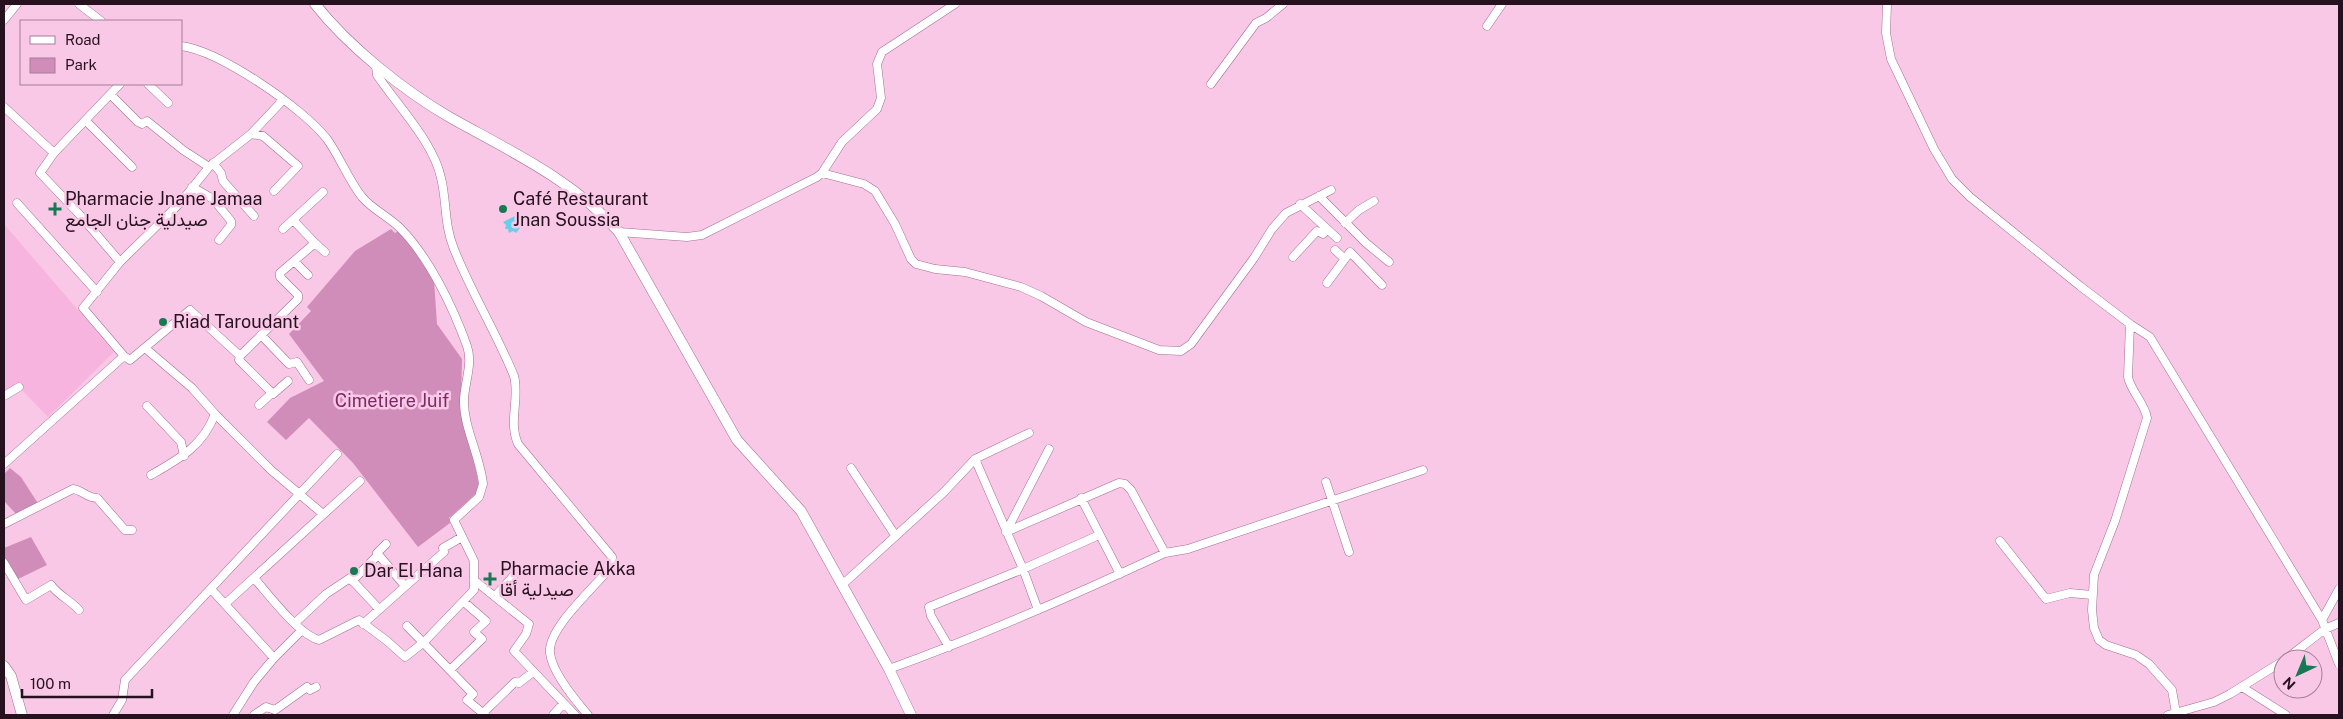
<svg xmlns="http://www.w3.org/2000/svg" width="2343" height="719" font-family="'Public Sans',Vazirmatn,sans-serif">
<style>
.built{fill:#f7b4df}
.green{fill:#d18db9}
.water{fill:#68ceee}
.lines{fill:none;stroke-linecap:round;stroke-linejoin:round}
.street-casing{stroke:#a56e92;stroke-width:9}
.secondary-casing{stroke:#a56e92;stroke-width:11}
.street{stroke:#fff;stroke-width:8}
.secondary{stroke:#fff;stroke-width:10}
.poi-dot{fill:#157a52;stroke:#f9c8e6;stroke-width:2}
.labels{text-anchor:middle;stroke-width:5;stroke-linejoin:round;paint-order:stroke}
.poi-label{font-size:18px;fill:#26111f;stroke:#f9c8e6;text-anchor:start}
.park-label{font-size:18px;fill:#7c2964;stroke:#f9c8e6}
</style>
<rect width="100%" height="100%" fill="#f9c8e6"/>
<path class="built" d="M4,224l110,128 -66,65 -29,-30 -15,10z"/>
<path class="green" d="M391,229l4,4 5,-3 34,50 3,44 25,35 -1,40 19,91 -31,28 1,5 -32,24 -65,-84 -44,-45 -23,22 -19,-18 23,-24 34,-17 -35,-47 22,-23 -4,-4 48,-56z
M10,468l11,9 18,28 -22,10 -13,-14v-27z
M31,537l16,28 -31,15 -12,-22v-10z"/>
<path class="water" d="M515,216l5,4 1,7 -5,6 -3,-2 -4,2 -1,-4h-3l1,-4 -3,-3z"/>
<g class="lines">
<defs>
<path id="street" d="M79,4l22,17
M1887,4l-1,29 5,26 43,90 18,30 18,18 110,89 50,38 20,13 172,283 17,44
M4,20l13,-16
M1487,26l15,-22
M181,46c39,5 122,62 146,93 13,18 21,40 35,58 11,13 26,19 38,31 29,29 53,79 67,118 6,17 -2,35 -3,53 -1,28 16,56 19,85l-4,13 -25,23 20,41v29l-50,52 -19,15 -18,-16 -28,-21 -40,20c-21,-6 -50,-45 -65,-62
M376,66l1,9c20,30 57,68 64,103 6,24 3,47 13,71 17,43 42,83 60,127 6,23 -6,45 4,68l94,113v8l-3,4c-15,19 -62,60 -59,84 2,19 25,47 38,62
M120,84l-66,69 -14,20 40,42 40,47 -37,46 41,48 6,4 60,-50 50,46 -1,4 34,34 15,-13
M148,84l20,19
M1211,84l45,-61 10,-5 17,-14
M111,95l27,27 4,2 5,-3 36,29 26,17
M4,107l50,46
M86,121l46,46
M251,134l12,2 35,30 -24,25
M213,163l8,10 2,8 31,35
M822,173l42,11 11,7 20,33 16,35 5,5 19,5 30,3 56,15 20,9 45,26 73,28 22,1 10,-7 63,-86 18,-29 14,-16 45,-23
M192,187l21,12 18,22v4l-12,15
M1319,196l47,47 23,19
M17,203l80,89
M1300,204l37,34
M293,220l22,23
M1345,223l14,-13 15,-9
M283,229l40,-37
M619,232l68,5 15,-2 115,-58 5,-4 20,-31 35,-33 4,-11 -4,-34 5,-12 73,-48
M1335,250l10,9
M1293,257l24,-26 6,3 4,-4
M294,261l14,14
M120,262l60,-59 29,-36 42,-33 32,-34
M1327,283l23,-31 32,33
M2130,324l-2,53c3,15 17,26 19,41l-32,103 -21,54 -2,35 2,18 5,12 7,5 30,10 13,9 23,26 4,23
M261,335l28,29 8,-2 12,18
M145,348l47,40 23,26 56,56 52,44
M240,356l58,-57v-4l-18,-18v-4l35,-30 10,9
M4,396l15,-9
M259,405l13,-12
M147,406l34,36 3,14
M975,459l48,110 15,41
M4,464l120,-108
M851,468l44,67
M151,475c28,-16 52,-29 64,-61
M1326,482l23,70
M1081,498l39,76
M4,524l69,-35c9,1 14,9 24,9l28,32h7
M1006,532l113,-49 6,1 6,6 34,63
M1006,532l43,-83
M2000,541l46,58 24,-6 22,2
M386,544l-9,9 28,33
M4,563l22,37 25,-15c8,11 19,15 28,25
M474,580l55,44 -3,10 -12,17 61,64
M352,581l26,-26
M842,585l102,-93 31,-33 54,-26
M211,589l63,69
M495,596l21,-23
M225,604l135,-123
M2322,620l17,-31
M295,623l31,-29 24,-16 29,31
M363,624l81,-72 -1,-4 19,-11
M407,626l66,68 -6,6 18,15
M949,647l-18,-31 -2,-9 94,-38 76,-34
M2286,659l39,-30 14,-6
M889,669c94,-34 186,-74 276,-116l23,-4 235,-79
M450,670l32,-31 -8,-7 12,-11 -22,-19
M2242,687l44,28
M482,714l33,-32 4,1 14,-11
M113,715l9,-15 3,-20 212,-226
M233,715l21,-33 20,-24 28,-28
M254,715l12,-8 9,3 32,-23 3,3 6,-3
M553,715l10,-11
M2168,715l46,-13 16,-8 53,-33"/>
<path id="secondary" d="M315,4c33,42 89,87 136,114 59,33 122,62 168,114l118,208 64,71 88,158 22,46
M4,666l7,10 11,39"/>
</defs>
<use href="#street" class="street-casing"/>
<use href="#secondary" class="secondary-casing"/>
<use href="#street" class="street"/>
<use href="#secondary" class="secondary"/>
</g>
<g class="poi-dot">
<path d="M52.5 201.5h5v5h5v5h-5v5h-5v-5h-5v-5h5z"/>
<circle cx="503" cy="209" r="5"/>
<circle cx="163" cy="322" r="5"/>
<circle cx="354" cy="571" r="5"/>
<path d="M487.5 571.5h5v5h5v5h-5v5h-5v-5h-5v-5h5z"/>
</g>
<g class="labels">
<g class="poi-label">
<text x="65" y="205">Pharmacie Jnane Jamaa<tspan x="65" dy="21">صيدلية جنان الجامع</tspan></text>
<text x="513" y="205">Café Restaurant<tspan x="513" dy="21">Jnan Soussia</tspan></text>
<text x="173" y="328">Riad Taroudant</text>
<text x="500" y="575">Pharmacie Akka<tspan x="500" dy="21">صيدلية أقا</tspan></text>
<text x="364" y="577">Dar El Hana</text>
</g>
<g class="park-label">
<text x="392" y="407">Cimetiere Juif</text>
</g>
</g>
<rect width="2343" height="719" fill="none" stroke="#26111f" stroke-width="10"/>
<rect x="20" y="20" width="162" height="65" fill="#f9c8e6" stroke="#a57f96"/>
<rect x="30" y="36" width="25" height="8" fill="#ffffff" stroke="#a57f96"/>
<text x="65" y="45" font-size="15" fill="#26111f">Road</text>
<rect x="30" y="58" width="25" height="15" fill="#d18db9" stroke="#a57f96"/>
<text x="65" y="70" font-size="15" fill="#26111f">Park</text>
<g transform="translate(2298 674) rotate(224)"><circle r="24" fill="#f9c8e6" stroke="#a57f96"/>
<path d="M0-4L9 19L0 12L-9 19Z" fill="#157a52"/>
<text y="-8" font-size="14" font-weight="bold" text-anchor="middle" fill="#26111f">N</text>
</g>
<path d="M22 689v8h130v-8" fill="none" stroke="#26111f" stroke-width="2.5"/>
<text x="30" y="689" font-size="15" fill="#26111f" stroke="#f9c8e6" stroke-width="4" paint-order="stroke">100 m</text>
</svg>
